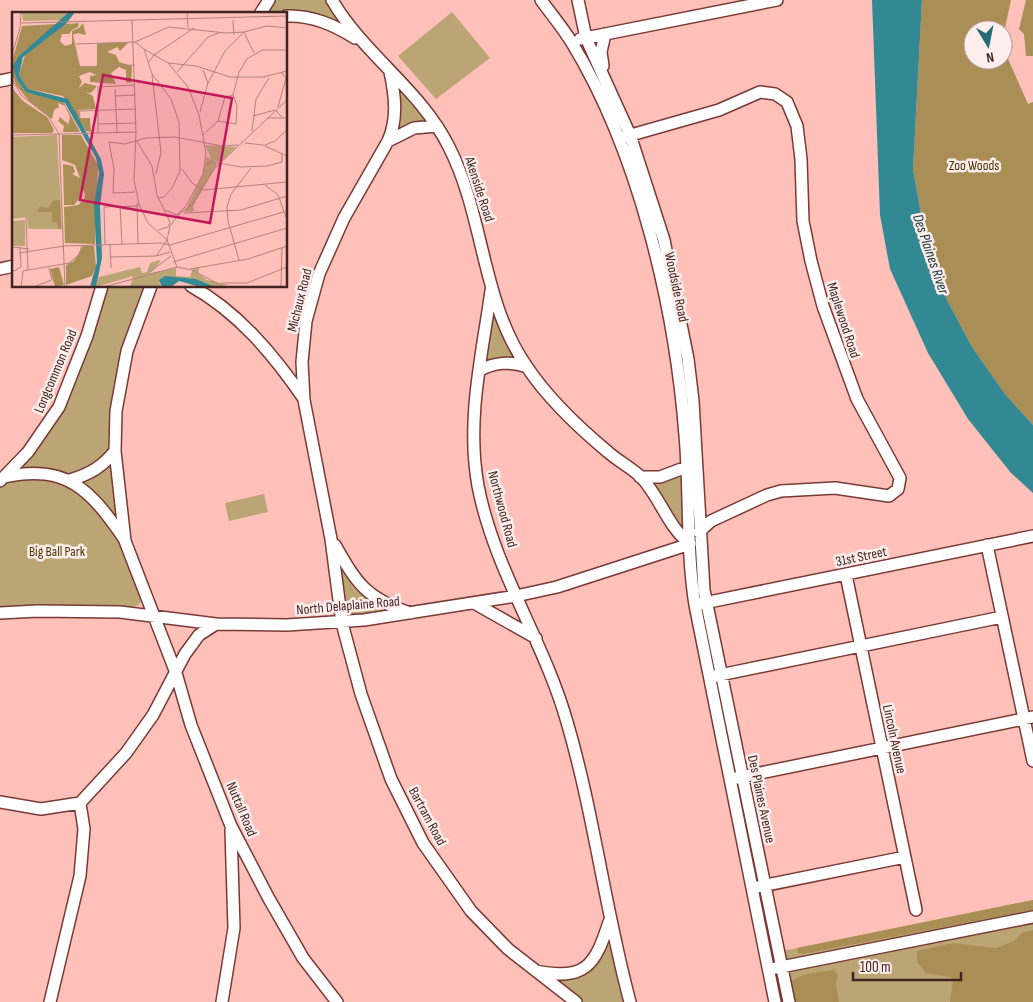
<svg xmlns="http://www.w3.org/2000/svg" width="1033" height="1002" font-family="'Sofia Sans Condensed',sans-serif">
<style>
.green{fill:#bba575}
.forest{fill:#a98f55;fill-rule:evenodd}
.water{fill:#338993}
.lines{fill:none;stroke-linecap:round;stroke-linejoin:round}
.minor-casing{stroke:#7a3935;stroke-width:14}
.minor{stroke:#fff;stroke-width:11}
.labels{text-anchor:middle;stroke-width:5;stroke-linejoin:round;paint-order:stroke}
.park-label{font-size:14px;fill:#463301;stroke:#ffeeec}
.street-label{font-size:14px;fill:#412421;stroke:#ffeeec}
.water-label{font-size:15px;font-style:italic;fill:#0c353a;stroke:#ffeeec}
.inset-road{fill:none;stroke:#b2827c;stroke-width:1}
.view{fill:#c2185b;fill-opacity:0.15;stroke:#c2185b;stroke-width:2.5}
.inset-edge{fill:none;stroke:#412421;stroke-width:2.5}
</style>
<rect width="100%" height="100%" fill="#fec0b9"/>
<path class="green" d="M275,0h53l13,23 -55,-11 -16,1 -1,-4z
M452,12l38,46 -54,41 -38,-43z
M398,88l14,12 14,21 -30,10z
M106,286h41l-27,75 -7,36 3,122 -16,-19 -76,-32 -2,-3 15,-17z
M493,310l23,47 -1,2 -29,2z
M675,476l7,3 2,54 -28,-42 -4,-10z
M11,479l44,1 25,12 37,43 26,60 -4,10 -10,3 -129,1v-121z
M264,494l4,18 -39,9 -4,-18z
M338,558l54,53 -44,6z
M1033,900v102h-240l-10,-51z
M606,944l6,2 14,56h-44l-26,-21c5,-3 12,-3 19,-4 17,-2 25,-18 31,-33z"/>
<path class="forest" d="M922,0h89l-6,28 3,31 20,45 5,-2v323l-28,-31 -33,-47 -25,-47 -21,-59 -13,-71zM973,30h30v30h-30z
M1026,0h7v56h-7l-2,-22 -5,-5z
M1033,900v13l-3,1 -4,-3 -223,43 -5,-1 -1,-5z
M1033,930v72h-83l3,-21 -3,-4 -24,-4 -9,-11v-11l36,-8 43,5 18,-7 9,-9z
M834,970l4,5 -2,8 3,19h-46c-1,-5 -4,-12 -3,-16 3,-14 33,-14 44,-16z"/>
<path class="water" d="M872,0h50l-9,170 13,71 21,59 25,47 33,47 28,31v68l-22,-20 -43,-54 -40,-66 -38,-84 -10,-54z"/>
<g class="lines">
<defs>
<path id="minor" d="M332,0c32,55 89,90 117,147 36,71 32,154 78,220 22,33 51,60 81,85 10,9 24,16 33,25 19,20 27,50 49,67
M541,0c10,14 22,28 31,43 67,110 103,264 113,392 5,57 1,114 10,170l80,397
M578,0l8,38 44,97 34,105 24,119 5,42 11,189 85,412
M260,14l9,-14
M286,16c26,-1 48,9 69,22
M580,39l197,-39
M603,66l-2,-14 4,-18
M0,81l14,-3
M437,126l-23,2 -26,13 -44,77 -25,56 -13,47 -4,41 2,38 27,139 11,84 19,71 30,85 32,64 48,68 37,38 68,53
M624,137l95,-27 41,-18 15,2 12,8 10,24 4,33 2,62 8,40 12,45 34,93 43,79 -2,11 -9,7 -54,-8 -54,3 -14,4 -56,26 -12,11
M388,141c10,-22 7,-46 2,-69
M0,269l14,-3
M151,286l-24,65 -11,60 -1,40 10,90 51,132 15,52 40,101 37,71 35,61 34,44
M191,286c47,26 83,69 113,113
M491,291c-9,64 -25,129 -13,195 16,83 66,155 89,236 27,92 38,187 63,280
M479,371c14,-9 33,-10 48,-4
M4,477c64,-14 87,14 121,63
M640,477h20l32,-12
M70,480c20,-6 32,-13 45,-29
M0,481l28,-29 31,-45 28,-71 15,-50
M335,545c22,39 31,53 75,68
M987,545l46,216
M846,575l70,335
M474,603l62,35
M699,604l334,-68
M0,613l37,-2 83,1 96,12 71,1 77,-5 152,-24 41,-9 133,-43
M715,676l287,-59
M736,778l297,-61
M0,802l41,7 39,-6 46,-50 27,-38 32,-61 14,-19 17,-11
M757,887l148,-30
M776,968l257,-51
M536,971c49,10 59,-5 73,-49
M50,1002l30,-126 4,-47 -4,-26
M222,1002l12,-74 -3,-98"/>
</defs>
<use href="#minor" class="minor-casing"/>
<use href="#minor" class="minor"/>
</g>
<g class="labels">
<g class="park-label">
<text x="974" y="170">Zoo Woods</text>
<text x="57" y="556">Big Ball Park</text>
</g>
<g class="street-label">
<text transform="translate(480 189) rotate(72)" y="5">Akenside Road</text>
<text transform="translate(677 287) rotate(78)" y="5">Woodside Road</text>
<text transform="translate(299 300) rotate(-76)" y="5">Michaux Road</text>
<text transform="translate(844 320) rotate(72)" y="5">Maplewood Road</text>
<text transform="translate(55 371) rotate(-67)" y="5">Longcommon Road</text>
<text transform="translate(503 509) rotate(75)" y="5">Northwood Road</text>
<text transform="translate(861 556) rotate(-12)" y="5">31st Street</text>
<text transform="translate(348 605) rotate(-5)" y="5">North Delaplaine Road</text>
<text transform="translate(895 739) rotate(78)" y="5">Lincoln Avenue</text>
<text transform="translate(762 799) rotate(78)" y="5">Des Plaines Avenue</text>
<text transform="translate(242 809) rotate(67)" y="5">Nuttall Road</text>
<text transform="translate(428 816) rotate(62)" y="5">Bartram Road</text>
</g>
<g class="water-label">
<text transform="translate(931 254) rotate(71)" y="5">Des Plaines River</text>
</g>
</g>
<g transform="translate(12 12)">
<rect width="275" height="275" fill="#fec0b9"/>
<path d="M10,0h47l-7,8 -39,1zM45,123l5,94h-34l-1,-12 -15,2v-82zM193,133l31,2 -15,15 -9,-1zM195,144l10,8 -24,42 1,5 -9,1 18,-38zM13,208v26h-13v-25zM147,248l2,1 -11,12 26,-5v8l14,1 3,-8 6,-2 -1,6 9,7 22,5 -14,2 -19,-8 -24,-2 -13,6 3,4h-32l3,-11 -37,11 3,-10 41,-10 2,6 5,-1 3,-9z" fill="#bba575"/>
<path d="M67,11l-1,4 -6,3 -3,4h-7l-2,7 5,5 7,-2v-13l7,-3 4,-5 3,12 -8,-2 -5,2 7,31h17v-23h31l-8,8 -3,-4 -10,5 9,3 3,7 13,4 -1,17 -5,-1v-12l-7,-3 -8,6 5,11 -26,-2v-6l6,-1 -6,-3 -11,4 3,6 -3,6 6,-5 12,3 -6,7 -5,-1 7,4 3,13 -18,1 2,8h10l1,14 -5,-1 -23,-35 -35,-7 -9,-14 6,-20 41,-31zM46,12l-34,28 -9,12 2,16 9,12 37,9 17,31h-17l1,-6 -6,-5 2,-4 8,7 -1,5 3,-12 -5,-11 -7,-3 1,4 -5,3 -2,9 -23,-18 -13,-16 -4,-11v-12l10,-36zM0,76l11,13 24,16 7,13 -2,3h-40zM50,123h19l17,30 -3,79 -30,-1 -1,-36 14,-2 6,-5 1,-6 -3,-6 -2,14 -1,-3 -5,6h-10l-1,-41 10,2 2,6 -3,2 8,4 -5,-13 -13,-5zM48,188l1,29h-2l-2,-7h-5v-10h-15l3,-6 8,2 5,-7zM71,234h11l2,21 -4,9 -26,9v-20l8,-4zM47,255l5,18 -9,2 -5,-18z" fill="#a98f55"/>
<path d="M57,0h6l-9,12 -43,33 -4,18 9,14 40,10 33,60 3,15 -4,32 2,52 -6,29h-6l7,-25 -3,-57 5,-32 -3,-15 -31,-55 -39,-11 -9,-12 -4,-14 6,-10zM153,264l31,3 19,8h-15l-21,-6 -8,6h-9l-3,-7z" fill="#338993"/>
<path class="inset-road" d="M175,0l1,15M120,8l4,112 -2,48 5,24 9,19 19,17 -11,16M221,8l1,15M9,11l266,-7M232,20l10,21M123,30l9,7 8,25 19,25 8,23 1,49 -8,17 -8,9 -6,1M64,32l59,-2 34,-15 57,6 18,-1M132,37l24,14 20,24 11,28 7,38 -3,21 -17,32 -9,9 -12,-5M0,43l8,-27 1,-16M137,50l5,-7 40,-27M156,51l28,3 34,11h33l24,-6M69,55l54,-2M165,60l31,-35 11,-4M140,63l9,77 -5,22M0,67l9,16 27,21 11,18 6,153M196,71l17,-32 19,-19 23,-6 20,2M103,77l2,44M103,84l20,-1M266,95l8,-29 -4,-5M188,100l8,-29 -5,-13M68,104l-1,-5 57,-2M241,104l22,-6 7,7M255,106h20M206,109l7,-24 8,-2 6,-23 8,-13 15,-9h25M86,112l38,-1M240,119l4,-32 13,-21M86,121v-46l37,-2M47,122l77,-2M0,123l47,-1M191,123l15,-14 18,3 1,-18 -4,-11M124,128l16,26 5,29 13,27 -2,5 -10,3M233,131l18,2 24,11M253,133l10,-4 12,-11M194,152l6,-2 29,5 26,-1 15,-4v-8M170,157l10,14 12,7 83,-8M253,173l13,10 8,22M123,180l-22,1 1,-24 -5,-27 16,2 21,-6 29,-1 47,9 16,-1M125,191l1,40M108,194l2,38M172,201l57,-3 46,-14M14,205l2,53M93,232l-1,-37 35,-1M98,232l1,24M0,235l17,2M7,241l45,-7 97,-3 9,2 117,-34M98,245l46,-1 14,-4M227,248l-11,-39 -1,-14 4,-13 20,-26M161,250l114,-34M178,257l58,-10 39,-13M0,260l9,-5 -1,-20M138,260l21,-16M129,265l36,-10M209,271h26l40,-16M9,275l2,-16 46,-8 10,-8 3,-10M21,275l19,-7 -3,-12M91,275l38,-10M212,275l-32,-17 -15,-3 -10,-27 3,-14 9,-12 14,-10 21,-35 73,-69M269,275l1,-39"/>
<path class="view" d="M91,63l129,23 -22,125 -130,-23z"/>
<rect width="275" height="275" class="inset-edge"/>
</g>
<g transform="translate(988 45) rotate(170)"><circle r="24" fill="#ffeeec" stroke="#b39d9b"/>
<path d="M0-4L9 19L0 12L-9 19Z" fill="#236d75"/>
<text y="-8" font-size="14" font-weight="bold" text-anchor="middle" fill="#412421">N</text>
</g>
<path d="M853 972v8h108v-8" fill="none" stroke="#412421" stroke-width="2.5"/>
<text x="860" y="972" font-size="15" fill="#412421" stroke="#ffeeec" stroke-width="4" paint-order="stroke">100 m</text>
</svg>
